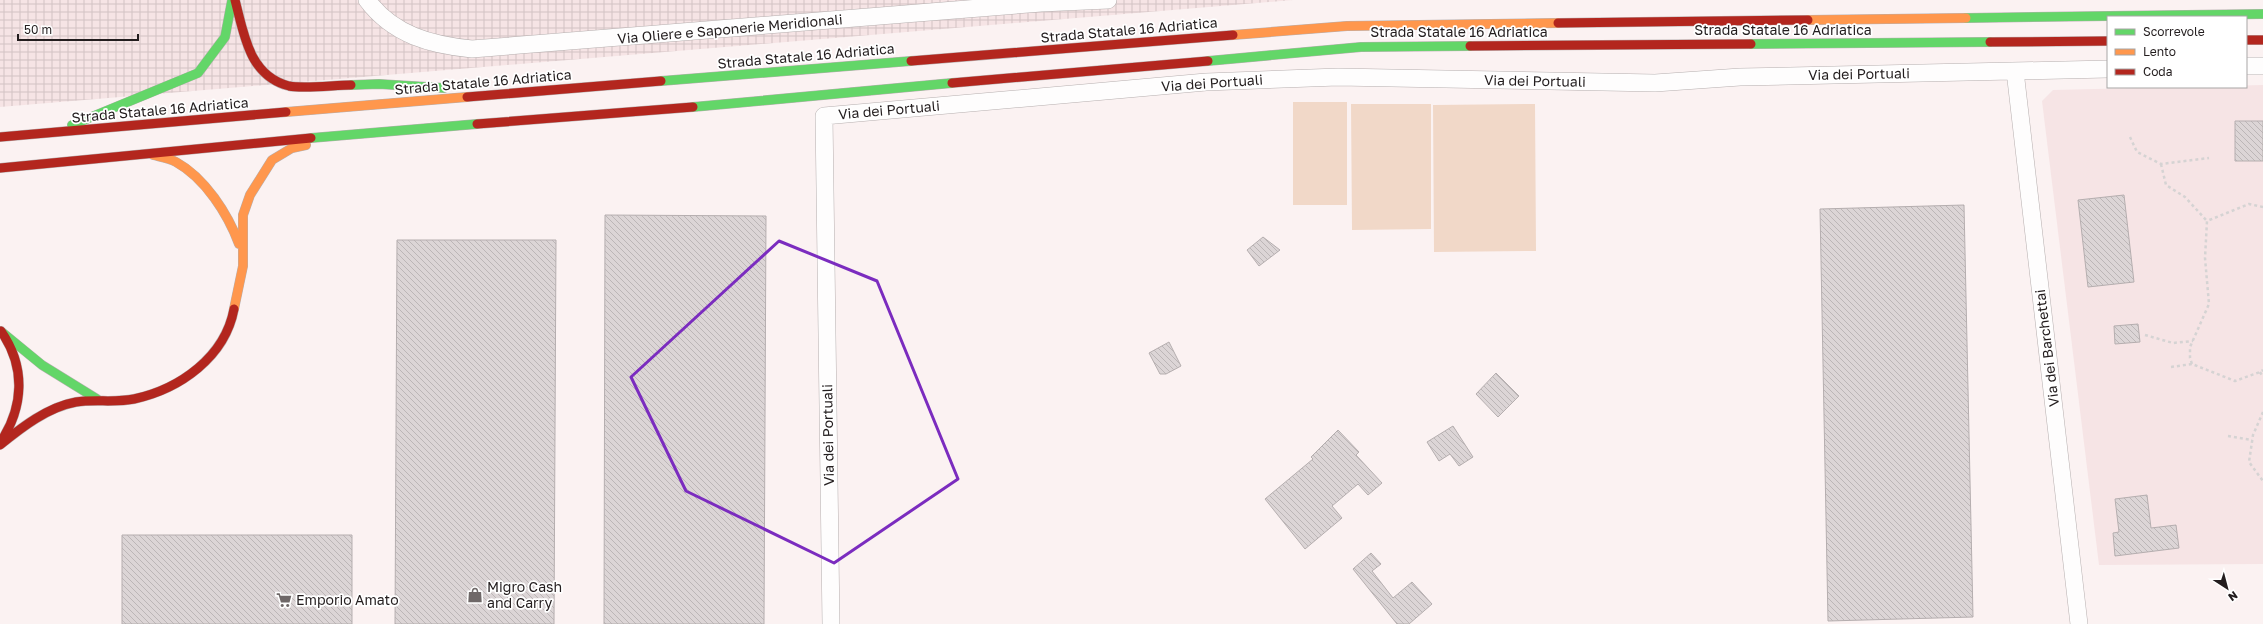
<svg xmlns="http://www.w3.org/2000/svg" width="2263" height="624" font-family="'Golos Text',sans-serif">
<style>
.built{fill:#f6e4e5}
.industrial{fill:url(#industrial-grid)}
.pitch{fill:#f1d8c8}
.building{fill:url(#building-back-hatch);stroke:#b5aeaf}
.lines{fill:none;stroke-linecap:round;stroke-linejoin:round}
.street-casing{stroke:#b6afaf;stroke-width:18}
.fast-casing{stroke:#b6afaf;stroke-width:10}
.slow-casing{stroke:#b6afaf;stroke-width:10}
.jam-casing{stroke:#b6afaf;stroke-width:10}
.path{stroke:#d5d3d3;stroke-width:2.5;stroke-dasharray:3 3;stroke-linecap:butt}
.street{stroke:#fefdfd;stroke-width:17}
.fast{stroke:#63d668;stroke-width:9}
.slow{stroke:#ff974d;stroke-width:9}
.jam{stroke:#b3261e;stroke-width:9}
.marked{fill:none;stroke:#7b2cbf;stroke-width:3;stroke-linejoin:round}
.labels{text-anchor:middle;stroke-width:3.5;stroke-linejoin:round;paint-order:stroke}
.street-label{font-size:14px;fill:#231d1e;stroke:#fff}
.poi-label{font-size:14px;fill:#231d1e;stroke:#fff;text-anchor:start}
</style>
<defs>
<pattern id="industrial-grid" width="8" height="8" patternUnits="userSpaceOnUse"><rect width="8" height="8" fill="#f6e4e5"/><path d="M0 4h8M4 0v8" fill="none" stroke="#d3c3c4"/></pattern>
<pattern id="building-back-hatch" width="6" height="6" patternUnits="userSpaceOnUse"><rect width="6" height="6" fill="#dcd5d6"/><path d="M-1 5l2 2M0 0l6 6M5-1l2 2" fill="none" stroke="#bcb6b7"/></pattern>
</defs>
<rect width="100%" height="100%" fill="#fbf2f2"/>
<path class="built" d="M2263,85v479l-164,1 -57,-464 11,-11z"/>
<path class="industrial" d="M0,0h1293l-1293,107z"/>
<path class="pitch" d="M1293,102h54v103h-54z
M1351,104h80v125l-79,1z
M1535,104l1,147 -102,1 -1,-147z"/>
<path class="building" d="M2235,121h28v40h-28z
M2124,195l10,87 -46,5 -10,-87z
M1964,205l9,412 -145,4 -8,-412z
M605,215l161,1 -2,408h-160z
M1263,237l17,13 -21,16 -12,-16z
M397,240h159l-2,384h-159z
M2138,324l2,18 -25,2 -1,-18z
M1169,342l12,24 -15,8h-6l-11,-21z
M1496,373l23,23 -21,21 -22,-23z
M1453,426l20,31 -14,9 -9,-12 -11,7 -12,-19z
M1338,430l21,22 -3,3 26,28 -14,12 -10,-11 -26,22 10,12 -37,31 -40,-50 48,-40 -2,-2z
M2147,495l4,33 25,-3 3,23 -64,8 -2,-23 6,-1 -4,-33z
M122,535h230v89h-230z
M1371,553l10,11 -9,7 21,27 19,-16 20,22 -23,20h-12l-44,-55z"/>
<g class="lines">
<defs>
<path id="street" d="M367,0c26,35 64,45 105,49l569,-46 67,-3
M2246,66h17
M2015,71l64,553
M831,624l-7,-508 382,-34 132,-5 317,6 85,-6 368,-8"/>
<path id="fast" d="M1966,18l297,-4
M1751,44l239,-2
M1208,61l153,-14 109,-1
M661,81l250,-20
M351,85l28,-1 65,4
M693,107l259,-24
M72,125l126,-52 27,-36 7,-37
M311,138l166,-14
M3,333l39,32 55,34"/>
<path id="slow" d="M1808,20l158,-2
M1233,35l114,-9 211,-3
M286,112l181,-15
M153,155c8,2 16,3 23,7 29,16 52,52 63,82
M234,309l9,-43v-51l7,-20 22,-35 20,-12 14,-3"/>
<path id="jam" d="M235,0c9,34 14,76 54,86 15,3 46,-1 62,-1
M1558,23l250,-3
M2246,40h17
M1990,42l118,-1
M1470,46l281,-2
M911,61l322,-26
M952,83l256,-22
M467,97l194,-16
M477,124l216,-17
M0,137l286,-25
M0,168l311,-30
M0,443c24,-36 26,-76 1,-112
M0,445c22,-18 48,-38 76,-43 19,-3 39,1 58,-3 46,-10 91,-42 100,-90"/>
</defs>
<use href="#street" class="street-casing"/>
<use href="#fast" class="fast-casing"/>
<use href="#slow" class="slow-casing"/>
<use href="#jam" class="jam-casing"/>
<path class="path" d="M2130,137l7,15 24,12 48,-6
M2161,164l5,21 19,12 22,24
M2263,207l-14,-3 -42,17 -2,37 4,46 -19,43v11l2,6 43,17 25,-9 3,-2
M2145,335l28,8 20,-2
M2171,367l21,-3
M2260,372l3,5
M2263,412l-10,23 -4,27 14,19
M2228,436l24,4"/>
<use href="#street" class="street"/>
<use href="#fast" class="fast"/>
<use href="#slow" class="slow"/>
<use href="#jam" class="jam"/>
</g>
<path class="marked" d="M779,241l98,40 81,198 -124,84 -148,-72 -55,-114z"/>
<defs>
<symbol id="shop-bare" viewBox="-9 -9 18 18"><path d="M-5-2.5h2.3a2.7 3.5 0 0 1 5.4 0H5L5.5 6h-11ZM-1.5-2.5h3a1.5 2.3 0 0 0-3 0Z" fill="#6f6868" stroke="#fff" stroke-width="2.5" paint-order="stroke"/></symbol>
<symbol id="supermarket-bare" viewBox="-9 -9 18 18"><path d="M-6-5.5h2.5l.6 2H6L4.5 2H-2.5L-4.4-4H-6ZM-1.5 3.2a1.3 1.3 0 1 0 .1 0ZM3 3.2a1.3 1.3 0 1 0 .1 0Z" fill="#6f6868" stroke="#fff" stroke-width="2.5" paint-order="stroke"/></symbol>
</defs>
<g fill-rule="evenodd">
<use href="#shop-bare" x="464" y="584" width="22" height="22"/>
<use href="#supermarket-bare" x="273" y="589" width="22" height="22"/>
</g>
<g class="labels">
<g class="street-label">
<text transform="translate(730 29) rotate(-5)" y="5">Via Oliere e Saponerie Meridionali</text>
<text transform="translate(1129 30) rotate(-5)" y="5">Strada Statale 16 Adriatica</text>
<text x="1783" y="35">Strada Statale 16 Adriatica</text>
<text x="1459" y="37">Strada Statale 16 Adriatica</text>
<text transform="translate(806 56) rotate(-5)" y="5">Strada Statale 16 Adriatica</text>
<text transform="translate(1859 74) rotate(-1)" y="5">Via dei Portuali</text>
<text transform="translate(1535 81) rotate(1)" y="5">Via dei Portuali</text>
<text transform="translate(483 82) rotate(-5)" y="5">Strada Statale 16 Adriatica</text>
<text transform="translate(1212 83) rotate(-4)" y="5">Via dei Portuali</text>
<text transform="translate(160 110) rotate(-5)" y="5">Strada Statale 16 Adriatica</text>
<text transform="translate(889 110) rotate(-5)" y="5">Via dei Portuali</text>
<text transform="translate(2047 348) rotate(-97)" y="5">Via dei Barchettai</text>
<text transform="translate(828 435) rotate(-91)" y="5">Via dei Portuali</text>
</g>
<g class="poi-label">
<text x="487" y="592">Migro Cash<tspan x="487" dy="16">and Carry</tspan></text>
<text x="296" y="605">Emporio Amato</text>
</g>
</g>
<rect x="2107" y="16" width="140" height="72" fill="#ffffff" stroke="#a7a5a5"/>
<rect x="2115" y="29" width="20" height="6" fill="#63d668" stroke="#a7a5a5"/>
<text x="2143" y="36" font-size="12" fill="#231d1e">Scorrevole</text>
<rect x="2115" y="49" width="20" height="6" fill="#ff974d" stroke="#a7a5a5"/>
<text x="2143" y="56" font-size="12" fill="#231d1e">Lento</text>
<rect x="2115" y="69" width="20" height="6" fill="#b3261e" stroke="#a7a5a5"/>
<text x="2143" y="76" font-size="12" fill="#231d1e">Coda</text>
<g transform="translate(2227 588) rotate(144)" stroke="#ffffff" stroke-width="3" paint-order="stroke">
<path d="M0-3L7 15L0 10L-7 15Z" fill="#231d1e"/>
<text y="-6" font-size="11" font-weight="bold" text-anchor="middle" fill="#231d1e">N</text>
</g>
<path d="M18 34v6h120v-6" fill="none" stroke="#231d1e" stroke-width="2"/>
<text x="24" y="34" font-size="12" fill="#231d1e" stroke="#ffffff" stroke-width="3" paint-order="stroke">50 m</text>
</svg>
